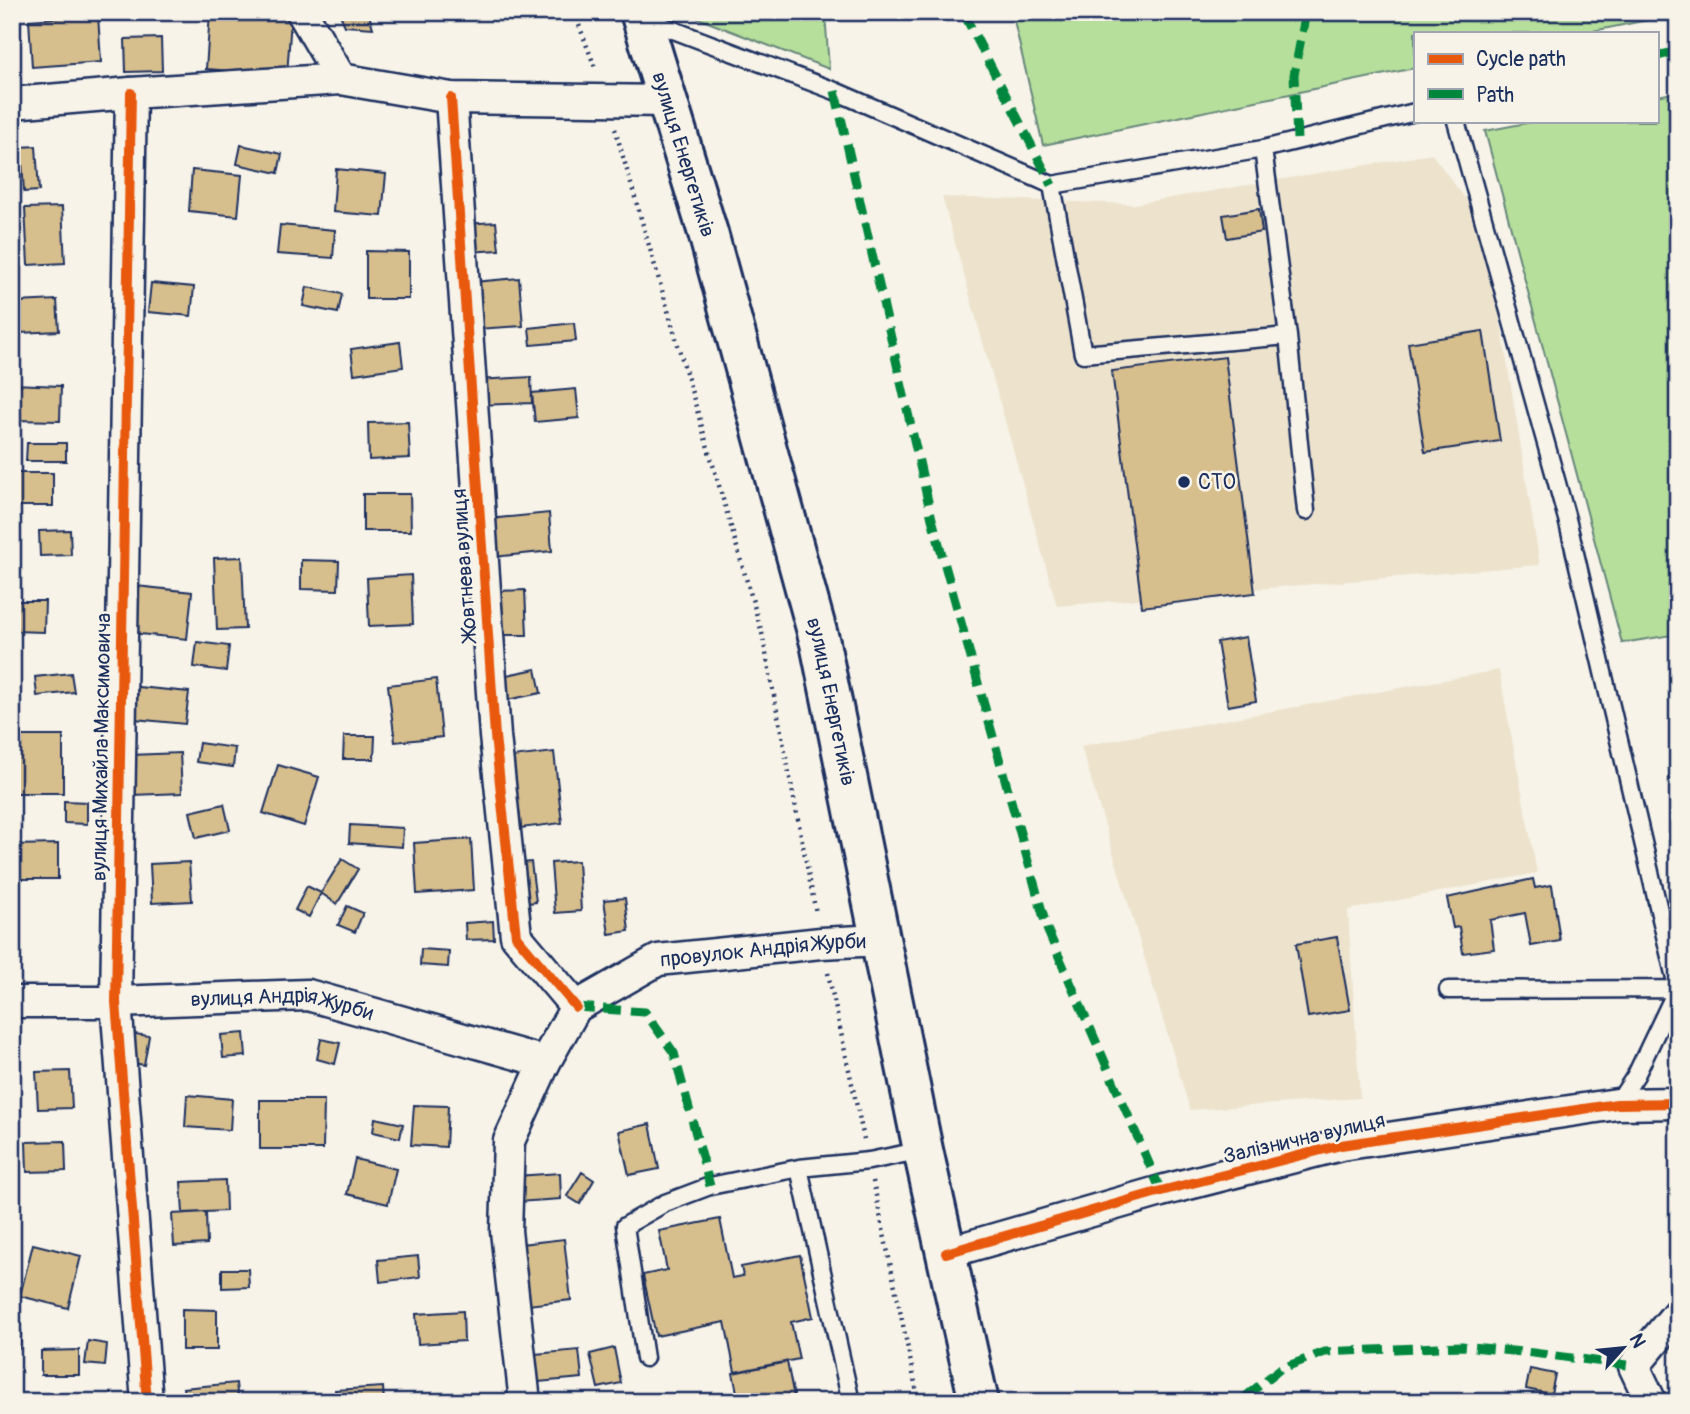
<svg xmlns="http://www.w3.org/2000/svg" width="1690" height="1414" font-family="Pangolin,sans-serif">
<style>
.built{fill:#ede3cd}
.green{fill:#b6df9b;stroke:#68877c;stroke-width:2}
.building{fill:#d7be8d;stroke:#1b2f5e;stroke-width:2}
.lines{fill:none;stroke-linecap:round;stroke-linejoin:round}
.service-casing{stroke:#1b2f5e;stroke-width:21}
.minor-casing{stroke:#1b2f5e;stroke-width:35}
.secondary-casing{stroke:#1b2f5e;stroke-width:44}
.path{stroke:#1b2f5e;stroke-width:4.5;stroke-dasharray:2 5;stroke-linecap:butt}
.service{stroke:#f7f3e8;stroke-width:16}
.minor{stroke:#f7f3e8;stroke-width:30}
.secondary{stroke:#f7f3e8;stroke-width:38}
.quiet{stroke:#00873e;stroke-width:9;stroke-dasharray:18 9;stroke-linecap:butt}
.cycleway-casing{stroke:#f7f3e8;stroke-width:15}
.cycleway{stroke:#e8590c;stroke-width:10}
.poi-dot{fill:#1b2f5e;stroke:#f7f3e8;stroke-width:2.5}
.labels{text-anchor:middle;stroke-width:5;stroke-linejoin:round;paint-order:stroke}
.street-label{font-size:21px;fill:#1b2f5e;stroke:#f7f3e8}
.poi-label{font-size:21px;fill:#1b2f5e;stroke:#f7f3e8;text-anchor:start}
</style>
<rect width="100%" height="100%" fill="#f7f3e8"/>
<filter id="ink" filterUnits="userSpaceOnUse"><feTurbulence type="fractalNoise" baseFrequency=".0143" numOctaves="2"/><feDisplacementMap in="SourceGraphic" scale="14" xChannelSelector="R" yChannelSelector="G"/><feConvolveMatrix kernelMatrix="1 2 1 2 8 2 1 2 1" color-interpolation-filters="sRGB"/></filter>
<g filter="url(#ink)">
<path class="built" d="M1432,154l53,71 55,340 -483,41 -115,-409 192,7z
M1499,670l38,203 -189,37 12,188 -170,12 -109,-364z"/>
<path class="green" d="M682,12h143l4,57z
M1012,12h666v2l-95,19h-168v35l-372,77z
M1678,92v542l-56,9 -137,-512 52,-10h120v-25z"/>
<path class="building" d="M339,12h29l5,16 -28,-2z
M210,13l81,6 -4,56 -81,-6z
M98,15l3,47 -69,5 -3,-47z
M161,38l1,33 -36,1 -1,-33z
M241,145l41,9 -4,19 -41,-9z
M36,146l3,45 -15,1 -3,-45z
M336,169l50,5 -4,42 -49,-4z
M192,170l50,5 -4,41 -49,-5z
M62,207l3,56 -37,2 -3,-57z
M1259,209l3,23 -35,6 -4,-23z
M496,222l3,28 -32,2 -2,-28z
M280,225l55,5 -2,28 -56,-4z
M366,251l43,1v47h-43z
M519,278l4,48 -46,3 -3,-47z
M151,283l43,4 -3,29 -43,-4z
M307,287l35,7 -4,19 -35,-7z
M57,300l2,31 -40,2 -2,-31z
M574,323l2,18 -45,4 -2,-17z
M1483,331l17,110 -75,11 -17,-109z
M400,342l3,25 -49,7 -3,-25z
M1225,357l30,236 -113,14 -30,-236z
M531,377l1,26 -53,2 -2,-25z
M12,384l49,2 -1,35 -48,-1z
M576,389l3,29 -44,4 -3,-29z
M408,422l2,36 -41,2 -1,-37z
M27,443h39v18h-40z
M12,473h41v33h-41z
M363,494h47l1,37h-48z
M549,513l3,38 -59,6 -4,-38z
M70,530l1,25 -31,1 -1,-25z
M242,557l3,72 -28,1 -3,-72z
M301,560l38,1 -1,29 -37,-1z
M411,575l2,49 -44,2 -2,-48z
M136,586l56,6 -5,47 -56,-6z
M525,590l2,45h-29l-1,-44z
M12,601h33l-1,31 -32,-1z
M1246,637l10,64 -28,5 -11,-64z
M197,642l32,4 -3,25 -32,-4z
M536,669l5,24 -39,8 -5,-24z
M71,673l3,19 -37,4 -2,-19z
M436,679l6,58 -47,5 -7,-57z
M138,687l51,5 -4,32 -50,-5z
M12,736h51v57h-51z
M344,736h31l-1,23h-31z
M199,743l36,5 -2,19 -37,-5z
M554,752l8,71 -41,5 -9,-71z
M180,753l2,40 -50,2 -2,-40z
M278,765l41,12 -15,49 -41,-13z
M64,801l23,1v22l-23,-1z
M224,804l6,26 -34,8 -6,-26z
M350,825l53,3 -1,19 -53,-4z
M471,839l3,51 -57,4 -3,-51z
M58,844v35h-46v-34z
M342,859l16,10 -21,35 -16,-11z
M578,861l3,50 -26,2 -4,-50z
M189,862l3,39 -40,2 -2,-39z
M531,862l5,40 -18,2 -5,-40z
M1533,879l2,9 17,-3 8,56 -29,5 -6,-33 -35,7 4,29 -31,4 -4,-26 -6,1 -6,-30z
M307,886l14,7 -12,24 -14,-7z
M625,898l4,33 -20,3 -5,-34z
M347,906l16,7 -8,19 -17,-7z
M493,921l1,18 -28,1 -1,-17z
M1337,937l13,73 -42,7 -12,-73z
M421,949l28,2 -1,16 -28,-2z
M128,1033l21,3 -5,29 -21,-4z
M244,1033l2,23 -23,2 -2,-23z
M321,1039l19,4 -5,21 -18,-5z
M70,1071l2,37 -34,1 -2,-37z
M187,1095l45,4 -2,31 -45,-3z
M260,1100h64l-1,49h-63z
M414,1105l34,1 -2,41 -35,-2z
M375,1118l28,6 -3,14 -27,-6z
M650,1124l9,45 -30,6 -10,-44z
M65,1141l1,30 -39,1 -1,-30z
M355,1159l41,10 -8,35 -41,-10z
M582,1172l12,8 -14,24 -13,-8z
M560,1173l1,26 -44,3 -1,-26z
M225,1180l1,31 -43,2 -2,-31z
M206,1212l1,32 -33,2 -2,-32z
M720,1219l12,59 11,-2 -2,-9 59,-12 13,62 -22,5 8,37 -64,13 -10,-50 -69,14 -13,-61 24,-5 -8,-39z
M564,1239l7,61 -43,5 -7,-61z
M33,1244l48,12 -13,52 -48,-12z
M418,1256l2,21 -40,5 -2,-22z
M222,1269h26l1,18 -27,1z
M182,1309l35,1v40h-35z
M463,1311l1,30 -46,3 -2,-30z
M12,1330l9,1 -2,18h-7z
M88,1341l19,3 -2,22 -20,-2z
M614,1348l7,35 -23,5 -8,-34z
M79,1350v25h-38v-24z
M579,1350l3,28 -55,5 -3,-28z
M787,1362l8,40h-56l-6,-29z
M1530,1369l25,5 -4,20 -25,-5z
M236,1383l2,19h-53l-2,-14z
M383,1387l1,15h-48l-1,-12z"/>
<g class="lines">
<defs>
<path id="service" d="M647,20l188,71 217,94 211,-36 152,-37
M1456,121l111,398 111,472
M1263,149l25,187 18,175
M1052,185l31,169 205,-18
M1448,990l229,-1 -41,86 -19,29
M799,1168l52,234
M645,1358l-20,-132 40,-23 45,-17 89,-18 70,-7 54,-11"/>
<g id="minor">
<path d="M302,12l39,67"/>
<path d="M131,93l-15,909 31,400"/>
<path d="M451,98l44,638 21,200 60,71"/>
<path d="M12,103l119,-10 210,-14 110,19 217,3"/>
<path id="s1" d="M12,1002h104l192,-7 237,67"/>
<path d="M946,1253l215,-62 180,-46 276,-41 61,-1"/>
<path id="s2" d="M525,1402l-19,-171 3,-90 36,-79 31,-55 82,-47 163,-17 60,-3"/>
<path d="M1651,1402l-17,-36 44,-53"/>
</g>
<g id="secondary">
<path id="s3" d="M640,12l68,221 112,410 103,507 56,252"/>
</g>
</defs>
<use href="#service" class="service-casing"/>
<use href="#minor" class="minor-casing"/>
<use href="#secondary" class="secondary-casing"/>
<path class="path" d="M574,12l22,58
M615,129l147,504 54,280
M828,973l36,166
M873,1181l46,221"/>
<use href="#service" class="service"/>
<use href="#minor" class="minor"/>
<use href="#secondary" class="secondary"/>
<path class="quiet" d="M963,12l89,173
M1657,56l21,-5
M835,91l97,428 115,410 114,262
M1297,139l-3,-64 12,-63
M1677,989l1,-2
M576,1007l69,5 29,41 36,133
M1245,1397l35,-28 45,-17 137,-6 71,7 101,13"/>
<defs>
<path id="cycleway" d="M131,93l-15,909 31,400
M451,98l44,638 21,200 60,71
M946,1253l215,-62 180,-46 276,-41 61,-1"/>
</defs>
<use href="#cycleway" class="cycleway-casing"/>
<use href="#cycleway" class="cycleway"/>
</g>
</g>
<circle class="poi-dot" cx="1184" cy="482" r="7"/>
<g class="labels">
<g class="street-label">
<text dy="7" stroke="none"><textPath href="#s3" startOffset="149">вулиця Енергетиків</textPath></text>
<text transform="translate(464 565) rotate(-94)" y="7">Жовтнева вулиця</text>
<text dy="7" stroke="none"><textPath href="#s3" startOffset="716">вулиця Енергетиків</textPath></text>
<text transform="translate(101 747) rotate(-89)" y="7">вулиця Михайла Максимовича</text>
<text dy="7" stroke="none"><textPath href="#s2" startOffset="612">провулок Андрія Журби</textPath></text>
<text dy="7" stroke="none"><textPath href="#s1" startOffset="271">вулиця Андрія Журби</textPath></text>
<text transform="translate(1304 1138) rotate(-13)" y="7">Залізнична вулиця</text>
</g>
<g class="poi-label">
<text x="1198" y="489">СТО</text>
</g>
</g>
<rect width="1690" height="1414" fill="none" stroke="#f7f3e8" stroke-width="42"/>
<rect x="21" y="21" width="1648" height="1372" fill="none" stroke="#1b2f5e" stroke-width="2.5" filter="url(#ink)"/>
<rect x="1414" y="32" width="245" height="91" fill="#f7f3e8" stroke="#9fa5b1" stroke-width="2"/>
<rect x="1428" y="54" width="35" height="10" fill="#e8590c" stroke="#9fa5b1" stroke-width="2"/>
<text x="1476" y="66" font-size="21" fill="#1b2f5e">Cycle path</text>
<rect x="1428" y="89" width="35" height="10" fill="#00873e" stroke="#9fa5b1" stroke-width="2"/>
<text x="1476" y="102" font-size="21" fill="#1b2f5e">Path</text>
<g transform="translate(1623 1348) rotate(63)" stroke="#f7f3e8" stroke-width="5" paint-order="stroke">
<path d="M0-5L12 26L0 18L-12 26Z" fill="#1b2f5e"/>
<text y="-10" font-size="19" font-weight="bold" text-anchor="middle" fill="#1b2f5e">N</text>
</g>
</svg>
